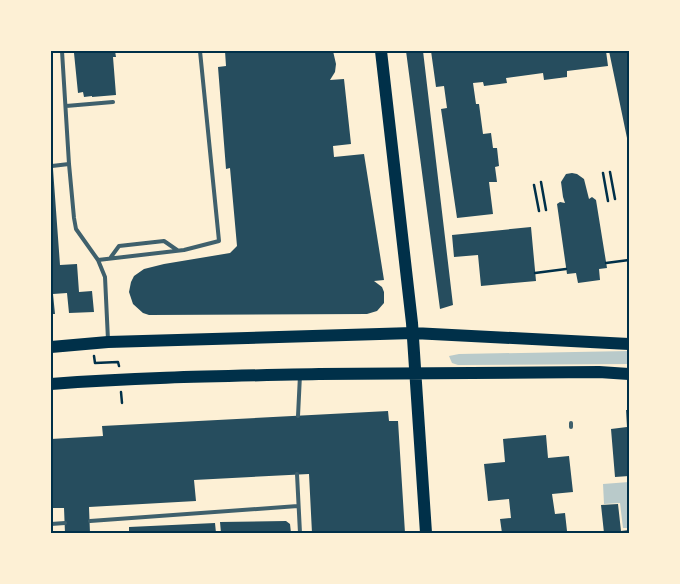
<svg xmlns="http://www.w3.org/2000/svg" width="680" height="584" font-family="'Public Sans',sans-serif">
<style>
.green{fill:#b9caca}
.building{fill:#264d5e}
.lines{fill:none;stroke-linecap:round;stroke-linejoin:round}
.path{stroke:#003049;stroke-width:2.5}
.service{stroke:#3f606c;stroke-width:4}
.primary{stroke:#003049;stroke-width:12}
.neatline{fill:none;stroke:#003049;stroke-width:2}
</style>
<rect width="100%" height="100%" fill="#fdf0d5"/>
<path class="green" d="M629,351v13l-171,1 -6,-2 -3,-7 10,-2z
M629,482v46h-6l-3,-25 -16,1 -1,-20z"/>
<path class="building" d="M96,51h19l1,6h-3l3,38 -24,2v-1l-8,1 -1,-5 -5,1 -4,-40z
M225,51h108l3,13 -1,8 -5,8 14,-1 7,65 -18,2 1,11 30,-3 20,126 -10,1 8,6 2,5v11l-7,8 -10,3 -218,1 -6,-2 -10,-9 -4,-12 2,-10 3,-6 10,-7 20,-5 66,-11 7,-7 -7,-78 -4,1 -8,-102 8,-1z
M406,51h17l30,254 -13,4z
M431,51h175l2,15 -41,5v6l-23,3 -1,-7 -37,5 1,5 -23,3 -1,-4 -10,1 3,21h3l4,30 8,-1 2,15h4l2,18 -4,1 2,15h-8l4,32 -36,4 -16,-109 6,-1 -3,-22 -8,1z
M609,51h20v87h-2z
M51,169h2l7,96 17,-1 2,28 13,-1 2,21 -25,1 -2,-20 -14,1 2,20h-4z
M572,173l5,1 7,5 5,20 3,-2 4,3 11,68 -8,1 1,11 -22,3 -2,-10 -9,1 -10,-70 3,-2 5,1 -2,-6 -2,-15 5,-8z
M531,227l5,54 -55,5 -3,-31 -24,2 -2,-22z
M626,410h3v66l-14,1 -4,-48 16,-2z
M388,411l1,10h9l7,112h-93l-3,-59 -115,6 2,21 -107,6 1,26h-25l-1,-25h-11v-8h-2v-61l52,-3 -1,-10z
M546,435l2,23 21,-2 4,36 -21,2 3,20 10,-1 2,18 -65,2 -2,-14 11,-1 -2,-19 -21,2 -4,-37 21,-2 -2,-23z
M618,504l3,27 8,-1v3h-25l-3,-28z
M286,521l4,3 1,9h-70l-1,-11z
M215,523l1,10h-87v-6z"/>
<g class="lines">
<path class="path" d="M610,172l5,27
M603,173l5,28
M541,182l5,28
M534,185l5,26
M606,263l23,-3
M535,273l31,-4
M94,356l1,7 23,-1 1,4
M121,392l1,11"/>
<path class="service" d="M62,51l7,113 5,54 2,11 22,31 7,17 3,63
M66,106l47,-4
M52,166l17,-2
M111,257l8,-11 45,-5 13,9
M98,260l86,-10 35,-9 -19,-190
M298,416l2,-41
M571,423v4
M297,474l3,59
M90,521l208,-15
M51,524l14,-1"/>
<path class="primary" d="M381,51l31,272 14,210
M51,347l57,-5 305,-9 216,11
M51,384c90,-7 179,-8 268,-10 94,-1 187,-2 280,-2l30,2"/>
</g>
<rect width="680" height="584" fill="none" stroke="#fdf0d5" stroke-width="105"/>
<rect x="52" y="52" width="576" height="480" class="neatline"/>
</svg>
